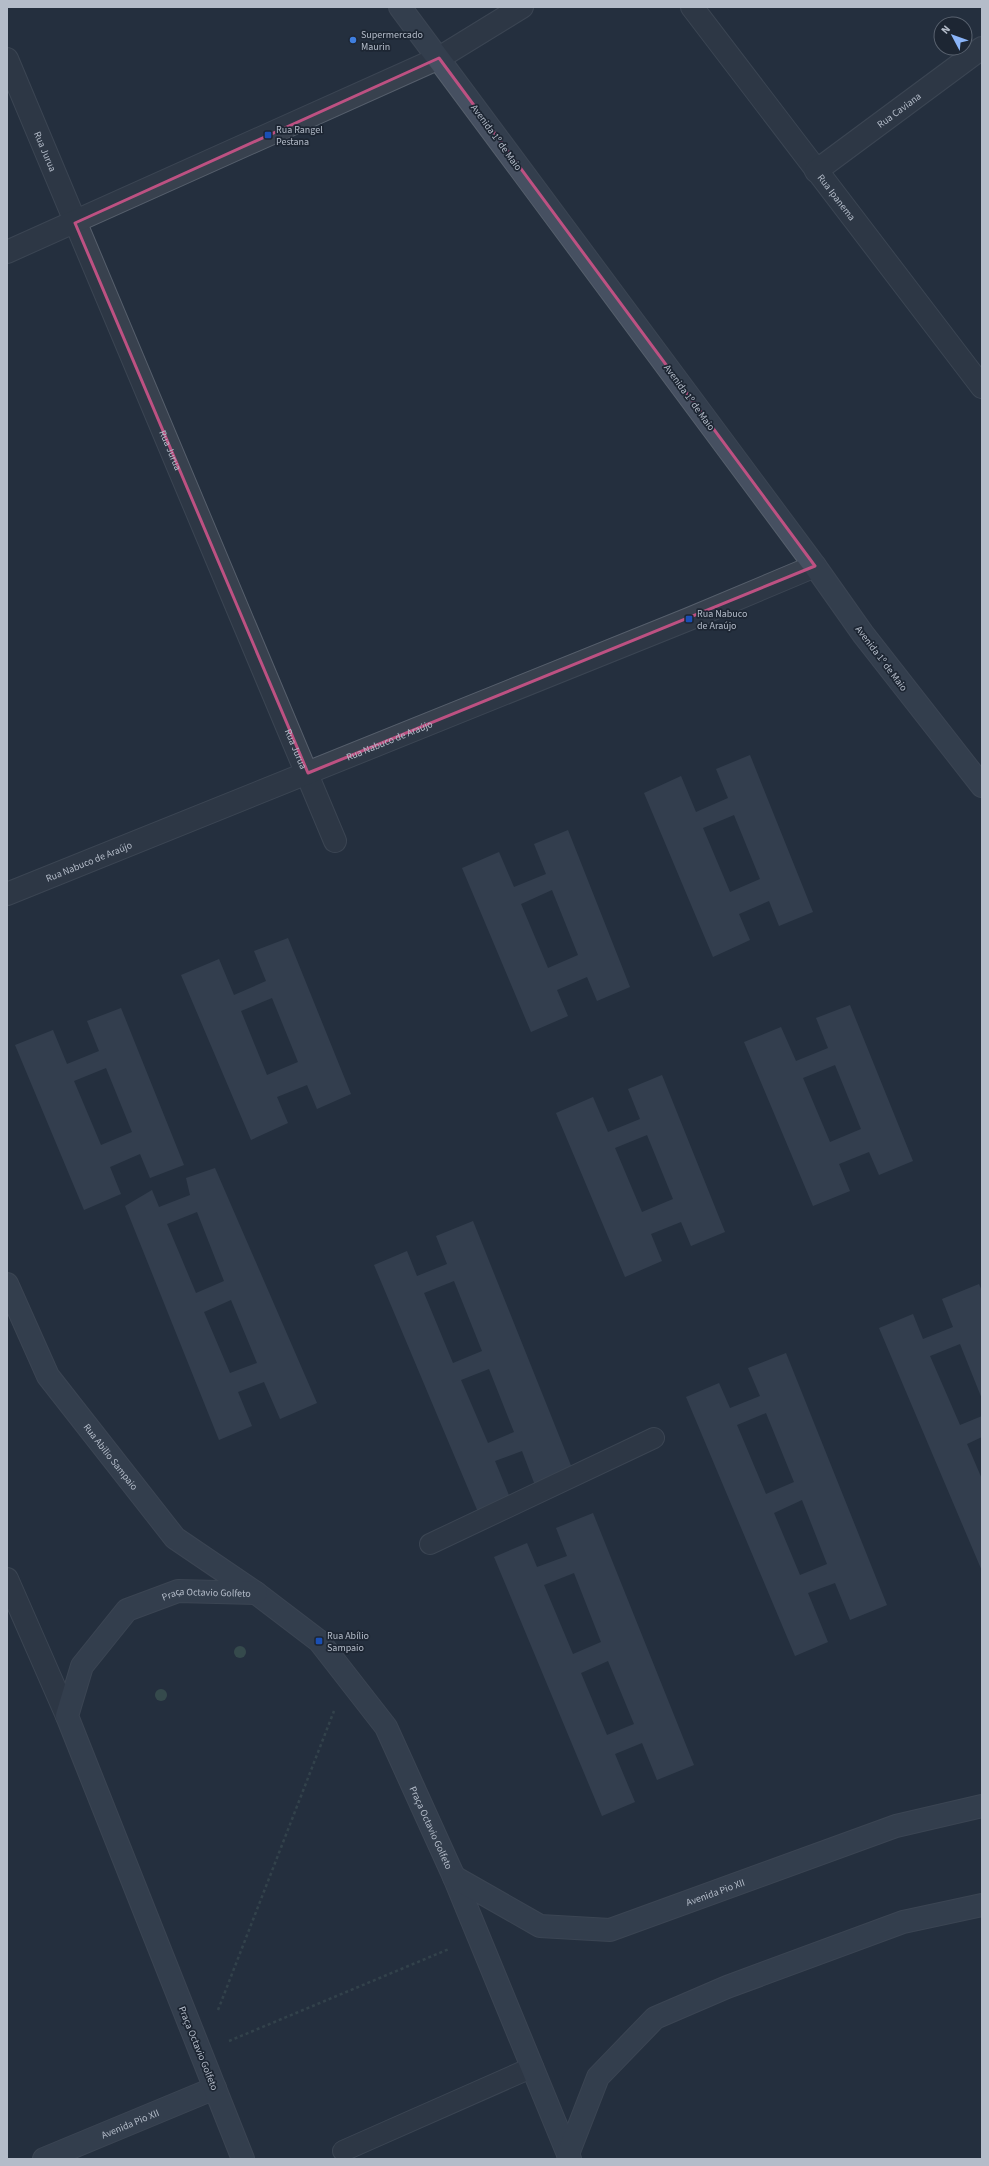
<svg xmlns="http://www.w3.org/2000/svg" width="989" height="2166" font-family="'Source Sans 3',sans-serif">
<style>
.building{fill:#455162;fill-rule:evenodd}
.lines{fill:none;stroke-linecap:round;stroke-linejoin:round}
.lane-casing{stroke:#565f6c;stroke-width:22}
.street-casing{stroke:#565f6c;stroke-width:24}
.secondary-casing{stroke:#565f6c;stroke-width:24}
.path{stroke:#44595c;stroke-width:2.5;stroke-dasharray:3 3;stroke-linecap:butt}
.lane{stroke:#38414e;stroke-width:20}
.street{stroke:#38414e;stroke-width:22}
.secondary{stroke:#465061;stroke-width:22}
.tree{fill:#4b6a5d}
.marked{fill:none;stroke:#bd5182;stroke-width:3;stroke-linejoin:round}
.shop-dot{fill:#3f7fe0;stroke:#1d2633;stroke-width:1.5}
.transit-dot{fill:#1a4fb4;stroke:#1d2633;stroke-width:1.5}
.labels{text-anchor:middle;stroke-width:3.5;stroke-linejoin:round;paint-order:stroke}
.poi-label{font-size:10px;fill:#b4bcc9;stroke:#1d2633;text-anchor:start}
.street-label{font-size:10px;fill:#b4bcc9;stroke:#1d2633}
</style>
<rect width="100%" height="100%" fill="#242f3e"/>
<path class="building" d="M750,755l63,157 -34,14 -10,-25 -30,13 11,26 -37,17 -69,-164 37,-17 15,36 32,-14 -12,-29zM734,815l26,64 -30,13 -27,-64z
M568,830l62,157 -33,14 -10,-24 -30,13 11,26 -37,16 -69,-164 37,-16 15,35 32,-13 -12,-30zM552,890l26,65 -30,13 -27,-64z
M288,938l63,156 -34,15 -10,-24 -30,12 11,26 -37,17 -70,-165 38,-16 15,36 32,-14 -12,-30zM272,998l26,64 -31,13 -26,-64z
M850,1005l63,156 -34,14 -10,-23 -30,12 11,27 -37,15 -69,-164 37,-15 15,34 32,-13 -12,-30zM835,1065l26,64 -31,13 -27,-64z
M121,1008l63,157 -34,13 -10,-24 -30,13 11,27 -37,16 -69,-165 38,-15 14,34 32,-13 -12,-30zM106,1068l26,64 -31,13 -27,-64z
M662,1075l63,157 -34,14 -10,-24 -30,12 11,27 -37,16 -69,-164 37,-16 15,35 32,-13 -12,-30zM647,1135l26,64 -31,13 -27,-64z
M215,1168l102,235 -37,16 -16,-37 -26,10 14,34 -33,14 -94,-234 27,-16 7,17 31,-12 -4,-17zM197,1212l27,69 -28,12 -29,-69zM231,1300l26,63 -27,10 -26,-61z
M473,1221l101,252 -38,15 -14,-37 -27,10 20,49 -32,14 -109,-259 33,-14 10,25 30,-12 -11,-28zM454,1281l28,70 -29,12 -29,-70zM489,1369l25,63 -26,11 -27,-63z
M979,1284l3,7v108l-22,-55 -30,12 30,69 22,-9v21l-15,7 15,35v92l-103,-243 34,-14 10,25 30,-12 -11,-28z
M786,1353l101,252 -37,15 -15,-37 -27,10 20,49 -33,14 -109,-259 33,-14 11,25 30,-12 -12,-28zM766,1413l28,69 -28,12 -29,-69zM802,1500l25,64 -27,11 -26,-62z
M593,1513l101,252 -37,15 -15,-37 -27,11 20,48 -33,14 -108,-259 33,-14 10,24 30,-11 -11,-28zM574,1573l27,69 -28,12 -29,-69zM608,1661l26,63 -27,11 -26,-62z"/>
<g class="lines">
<defs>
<path id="lane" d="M430,1544l224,-106
M343,2151l190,-84"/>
<g id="street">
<path id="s1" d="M692,7l290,380"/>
<path id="s2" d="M7,59l328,782"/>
<path id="s3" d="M816,171l166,-123"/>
<path d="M7,252l432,-194 83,-51"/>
<path id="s4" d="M7,894l682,-275 126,-53"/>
<path d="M7,1579l60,137"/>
</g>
<g id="secondary">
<path d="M400,7l415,559 48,68 119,152"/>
<path id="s5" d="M7,1284l41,92 127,162 81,55 63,48 67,86 68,150 116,282"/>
<path id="s6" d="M454,1877l86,49 70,4 286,-104 86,-20"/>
<path d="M568,2154l30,-77 57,-59 72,-31 176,-65 79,-17"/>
<path id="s7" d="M44,2159l171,-71"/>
<path id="s8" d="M243,2159l-176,-443 15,-50 45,-56 51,-19 78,2"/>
</g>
</defs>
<use href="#lane" class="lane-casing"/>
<use href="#street" class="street-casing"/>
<use href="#secondary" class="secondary-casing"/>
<path class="path" d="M218,2010l116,-299
M229,2041l220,-92"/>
<use href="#lane" class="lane"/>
<use href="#street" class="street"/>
<use href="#secondary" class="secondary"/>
</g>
<g class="tree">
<circle cx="240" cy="1652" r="6"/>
<circle cx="161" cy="1695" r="6"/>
</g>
<path d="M0 0H989V2166H0ZM439,58l376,508 -507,207 -233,-550z" fill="#242f3e" fill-opacity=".55" fill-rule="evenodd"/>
<path class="marked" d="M439,58l376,508 -507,207 -233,-550z"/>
<circle class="shop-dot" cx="353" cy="40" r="4"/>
<g class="transit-dot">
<rect x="264" y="131" width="8" height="8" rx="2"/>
<rect x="685" y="615" width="8" height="8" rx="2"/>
<rect x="315" y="1637" width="8" height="8" rx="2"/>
</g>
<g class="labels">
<g class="poi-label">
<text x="361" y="38">Supermercado<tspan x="361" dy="12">Maurin</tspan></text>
<text x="276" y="133">Rua Rangel<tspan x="276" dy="12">Pestana</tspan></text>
<text x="697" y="617">Rua Nabuco<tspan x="697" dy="12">de Araújo</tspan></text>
<text x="327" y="1639">Rua Abílio<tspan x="327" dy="12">Sampaio</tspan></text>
</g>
<g class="street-label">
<text dy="4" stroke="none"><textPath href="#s3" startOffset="103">Rua Caviana</textPath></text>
<text transform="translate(497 137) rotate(54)" y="4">Avenida 1º de Maio</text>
<text dy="4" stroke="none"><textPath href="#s2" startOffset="100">Rua Jurua</textPath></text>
<text dy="4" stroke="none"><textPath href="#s1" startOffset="239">Rua Ipanema</textPath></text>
<text transform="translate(690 397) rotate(54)" y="4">Avenida 1º de Maio</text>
<text dy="4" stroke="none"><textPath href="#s2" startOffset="424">Rua Jurua</textPath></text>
<text transform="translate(882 658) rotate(53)" y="4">Avenida 1º de Maio</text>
<text dy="4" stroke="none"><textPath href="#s4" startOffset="412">Rua Nabuco de Araújo</textPath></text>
<text dy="4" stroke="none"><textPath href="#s2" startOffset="748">Rua Jurua</textPath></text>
<text dy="4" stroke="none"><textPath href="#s4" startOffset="88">Rua Nabuco de Araújo</textPath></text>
<text dy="4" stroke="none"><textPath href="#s5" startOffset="203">Rua Abilio Sampaio</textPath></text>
<text dy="4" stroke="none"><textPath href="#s8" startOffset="683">Praça Octavio Golfeto</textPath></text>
<text dy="4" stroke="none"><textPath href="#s5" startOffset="703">Praça Octavio Golfeto</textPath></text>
<text dy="4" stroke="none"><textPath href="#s6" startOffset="281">Avenida Pio XII</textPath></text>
<text transform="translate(199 2048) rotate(68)" y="4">Praça Octavio Golfeto</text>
<text dy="4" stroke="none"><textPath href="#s7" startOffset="93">Avenida Pio XII</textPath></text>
</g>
</g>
<rect width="989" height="2166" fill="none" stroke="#b4bcc9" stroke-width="16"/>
<g transform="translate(953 36) rotate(311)"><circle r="19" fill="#1d2633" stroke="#59626f"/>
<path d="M0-3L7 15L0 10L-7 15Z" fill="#8ab4f8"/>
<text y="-6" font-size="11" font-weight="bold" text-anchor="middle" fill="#b4bcc9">N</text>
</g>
</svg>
